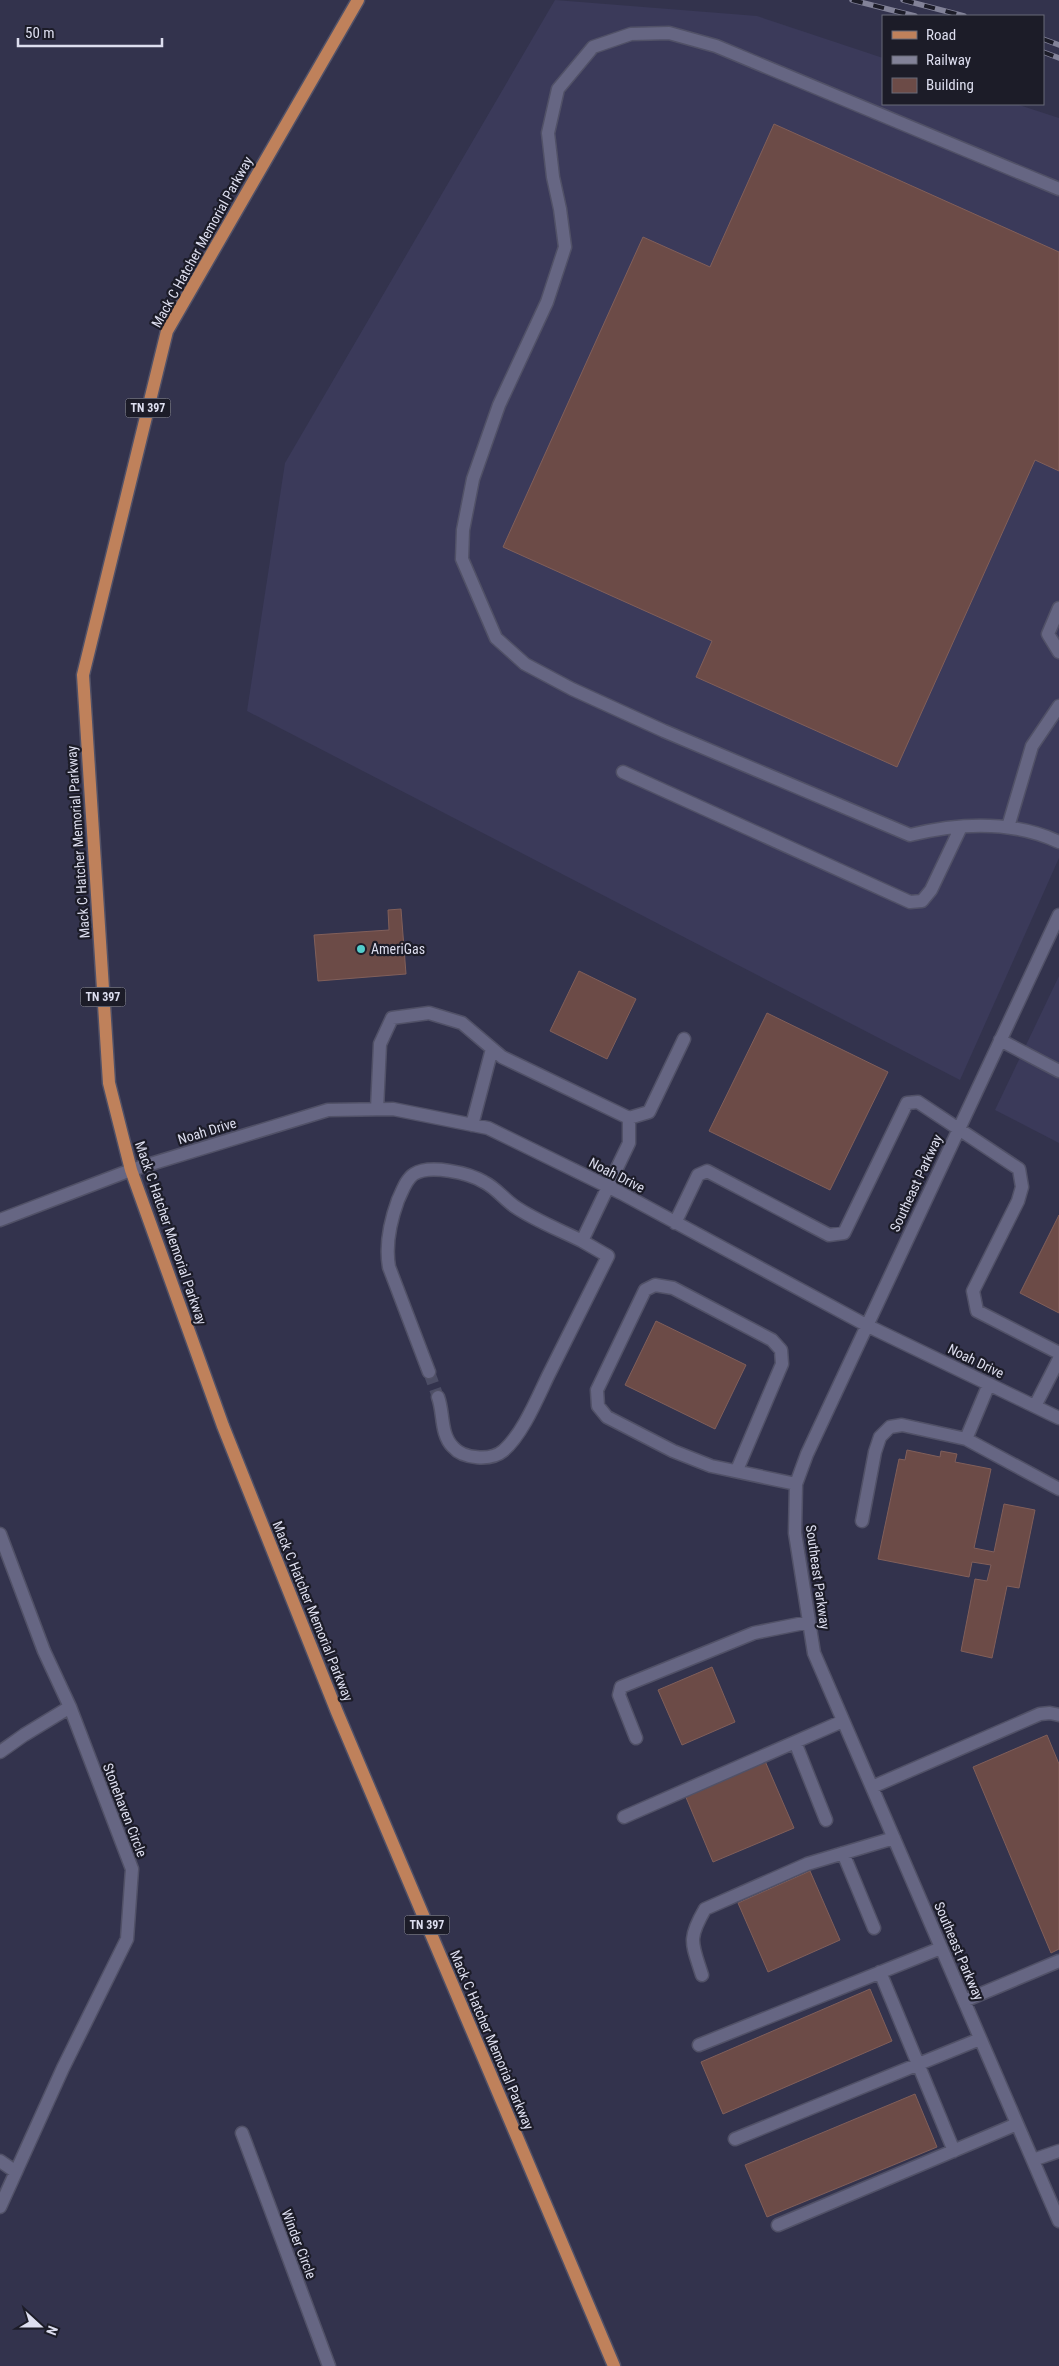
<svg xmlns="http://www.w3.org/2000/svg" width="1059" height="2366" font-family="'Roboto Condensed',sans-serif">
<style>
.built{fill:#3b3a5a}
.building{fill:#6c4b47;stroke:#815f5a}
.lines{fill:none;stroke-linecap:round;stroke-linejoin:round}
.minor-tunnel{stroke:#4c4d65;stroke-width:12;stroke-dasharray:12 6;stroke-linecap:butt}
.minor-casing{stroke:#515167;stroke-width:15}
.major-casing{stroke:#515167;stroke-width:15}
.minor{stroke:#666683;stroke-width:12}
.major{stroke:#bf815b;stroke-width:12}
.rail-casing{stroke:#828298;stroke-width:5.5}
.rail{stroke:#1c1c28;stroke-width:4;stroke-dasharray:11;stroke-linecap:butt}
.poi-dot{fill:#53cdcb;stroke:#1c1c28;stroke-width:2}
.labels{text-anchor:middle;stroke-width:4.5;stroke-linejoin:round;paint-order:stroke}
.shield{fill:#1c1c28;stroke:#a3a4b3;stroke-width:1}
.shield-label{font-size:12px;font-weight:bold;fill:#dddeef}
.street-label{font-size:14px;fill:#dddeef;stroke:#1c1c28}
.poi-label{font-size:14px;fill:#dddeef;stroke:#1c1c28;text-anchor:start}
</style>
<rect width="100%" height="100%" fill="#33334d"/>
<path class="built" d="M555,0l202,16 126,42v46h133l43,14v740l-99,222 -713,-369 38,-248z
M1059,976v167l-64,-33z"/>
<path class="building" d="M774,124l285,128v219l-24,-11 -138,307 -201,-90 16,-36 -209,-94 140,-310 67,30z
M401,909l5,65 -88,7 -4,-46 75,-5 -1,-20z
M579,971l57,28 -29,60 -57,-28z
M767,1013l121,59 -58,118 -121,-59z
M1059,1215v98l-39,-20z
M656,1321l90,44 -31,64 -90,-44z
M907,1450l33,7 1,-6 16,3 -2,8 36,7 -17,79 20,4 10,-48 31,6 -16,78 -12,-2 -15,72 -31,-7 14,-72 12,2 4,-16 -19,-3 -3,15 -91,-18 21,-100 6,1z
M712,1667l23,55 -53,23 -24,-55z
M1047,1735l12,29v185l-8,4 -78,-186z
M765,1761l29,67 -81,34 -28,-67z
M810,1871l30,69 -72,32 -30,-69z
M870,1989l22,52 -169,73 -22,-52z
M915,2094l22,53 -170,70 -22,-52z"/>
<g class="lines">
<path class="minor-tunnel" d="M429,1372l9,25"/>
<defs>
<path id="minor" d="M1059,189l-343,-143 -47,-13 -38,1 -38,13 -35,42 -10,44 5,44 7,32 5,38 -18,55 -48,103 -26,74 -10,51 -1,29 34,79 29,26 47,25 92,42 246,104c49,-12 102,-15 149,7
M1059,608l-11,26 11,18
M623,772l287,130 12,-1 9,-11 30,-63
M1008,827l24,-81 27,-40
M1059,915l-252,539 -11,30 -1,49 19,120 245,568
M1000,1040l59,31
M377,1109l3,-65 12,-26 37,-5 33,10 40,34 127,61 20,-6 35,-73
M472,1125l20,-76
M0,1220l131,-50 197,-60 65,-1 95,19 133,65 245,132 193,93
M675,1223l23,-48 9,-4 122,64 15,-2 63,-130 11,-1 101,67 3,18 -4,14 -45,90 4,20 82,42
M429,1372l-40,-105c-4,-23 1,-45 9,-67 4,-8 8,-21 16,-26 16,-10 55,-1 70,8 12,6 20,17 30,24 20,14 46,24 68,35l47,-98v-25
M438,1397c6,16 2,37 15,50 10,12 38,14 50,4 19,-16 34,-52 45,-75 20,-40 40,-80 60,-120l-26,-15
M1035,1406l24,-47
M966,1439l23,-55
M737,1470l45,-106 -1,-14 -9,-10 -99,-52 -18,-3 -10,5 -48,100 1,16 9,11 66,34 38,15 85,18
M862,1521l13,-69 5,-15 10,-10 12,-2 64,14 93,50
M0,1534l44,117 26,56 62,162 -5,70 -64,129 -63,139
M636,1738l-17,-43 2,-8 133,-54 55,-11
M795,1742l31,78
M0,1752l24,-17 46,-28
M872,1787l168,-73 10,-1 9,2
M624,1817l219,-96
M843,1853l31,75
M880,1972l74,179
M702,1975c-10,-32 -15,-35 3,-66l102,-45 87,-26
M964,2001l95,-40
M699,2045l242,-97
M242,2133l87,233
M735,2139l245,-100
M1033,2160l26,-9
M0,2161l16,11
M778,2225l239,-101"/>
<path id="major" d="M358,0l-191,331 -84,344 26,408 22,87 92,256 114,286 277,654"/>
</defs>
<use href="#minor" class="minor-casing"/>
<use href="#major" class="major-casing"/>
<use href="#minor" class="minor"/>
<use href="#major" class="major"/>
<defs>
<path id="rail" d="M852,0l63,16
M903,0l61,16
M1043,39l16,6
M1043,52l16,6"/>
</defs>
<use href="#rail" class="rail-casing"/>
<use href="#rail" class="rail"/>
</g>
<circle class="poi-dot" cx="361" cy="949" r="5"/>
<g class="labels">
<g class="shield">
<rect x="125.5" y="398.5" width="45" height="19" rx="4"/>
<rect x="80.5" y="987.5" width="45" height="19" rx="4"/>
<rect x="404.5" y="1915.5" width="45" height="19" rx="4"/>
</g>
<g class="shield-label">
<text x="148" y="412">TN 397</text>
<text x="103" y="1001">TN 397</text>
<text x="427" y="1929">TN 397</text>
</g>
<g class="street-label">
<text transform="translate(202 242) rotate(-61)" y="5">Mack C Hatcher Memorial Parkway</text>
<text transform="translate(78 842) rotate(-94)" y="5">Mack C Hatcher Memorial Parkway</text>
<text transform="translate(207 1131) rotate(-17)" y="5">Noah Drive</text>
<text transform="translate(617 1175) rotate(27)" y="5">Noah Drive</text>
<text transform="translate(916 1183) rotate(-65)" y="5">Southeast Parkway</text>
<text transform="translate(171 1233) rotate(71)" y="5">Mack C Hatcher Memorial Parkway</text>
<text transform="translate(976 1361) rotate(26)" y="5">Noah Drive</text>
<text transform="translate(818 1577) rotate(82)" y="5">Southeast Parkway</text>
<text transform="translate(313 1611) rotate(68)" y="5">Mack C Hatcher Memorial Parkway</text>
<text transform="translate(125 1810) rotate(69)" y="5">Stonehaven Circle</text>
<text transform="translate(959 1951) rotate(67)" y="5">Southeast Parkway</text>
<text transform="translate(492 2040) rotate(67)" y="5">Mack C Hatcher Memorial Parkway</text>
<text transform="translate(299 2244) rotate(69)" y="5">Winder Circle</text>
</g>
<g class="poi-label">
<text x="371" y="954">AmeriGas</text>
</g>
</g>
<rect x="882" y="15" width="162" height="90" fill="#1c1c28" stroke="#696a78"/>
<rect x="892" y="31" width="25" height="8" fill="#bf815b" stroke="#696a78"/>
<text x="926" y="40" font-size="15" fill="#dddeef">Road</text>
<rect x="892" y="56" width="25" height="8" fill="#828298" stroke="#696a78"/>
<text x="926" y="65" font-size="15" fill="#dddeef">Railway</text>
<rect x="892" y="78" width="25" height="15" fill="#6c4b47" stroke="#696a78"/>
<text x="926" y="90" font-size="15" fill="#dddeef">Building</text>
<g transform="translate(40 2326) rotate(111)" stroke="#1c1c28" stroke-width="4" paint-order="stroke">
<path d="M0-4L9 19L0 12L-9 19Z" fill="#dddeef"/>
<text y="-8" font-size="14" font-weight="bold" text-anchor="middle" fill="#dddeef">N</text>
</g>
<path d="M18 38v8h144v-8" fill="none" stroke="#dddeef" stroke-width="2.5"/>
<text x="25" y="38" font-size="15" fill="#dddeef" stroke="#1c1c28" stroke-width="4" paint-order="stroke">50 m</text>
</svg>
